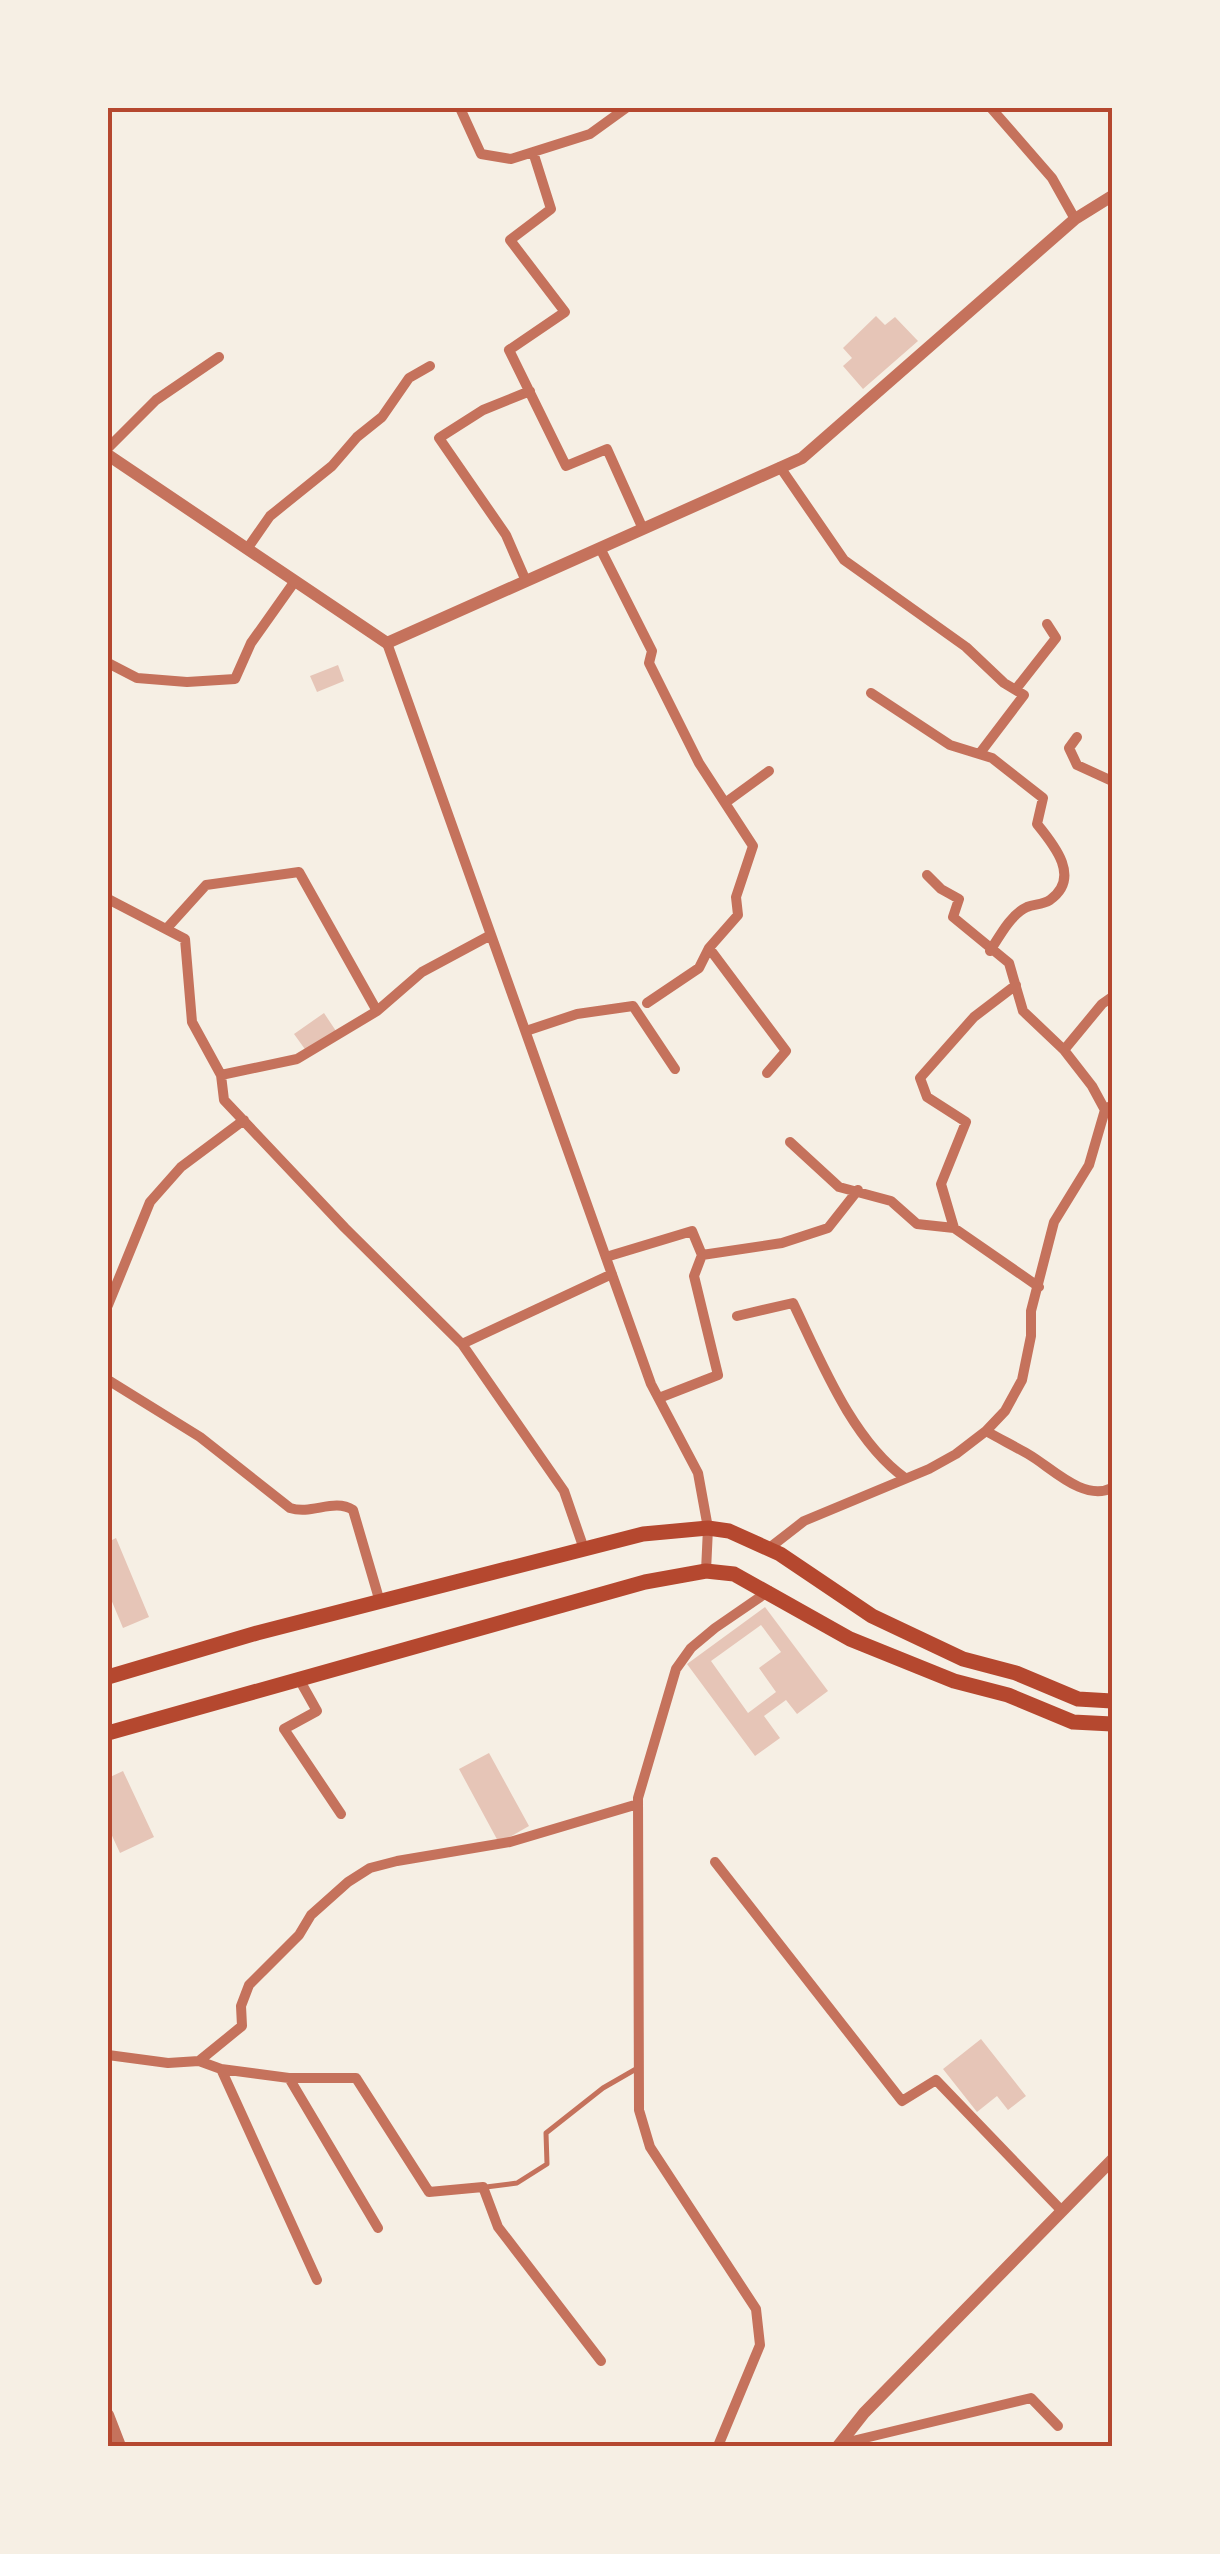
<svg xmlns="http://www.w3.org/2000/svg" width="1220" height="2554" font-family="Helvetica,sans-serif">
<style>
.building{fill:#e6c5b7;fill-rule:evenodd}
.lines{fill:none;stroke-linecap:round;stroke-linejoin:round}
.service{stroke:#c5725c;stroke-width:5}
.minor{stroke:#c5725c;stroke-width:10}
.tertiary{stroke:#c5725c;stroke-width:12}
.secondary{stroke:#b5482f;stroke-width:15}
.neatline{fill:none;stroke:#b5482f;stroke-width:4}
</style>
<rect width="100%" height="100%" fill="#f6efe4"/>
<path class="building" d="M876,316l9,9 10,-8 23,24 -55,48 -20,-23 9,-8 -9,-10z
M338,665l6,16 -27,11 -7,-16z
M324,1013l12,18 -29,21 -13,-18z
M116,1538l33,79 -26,11 -15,-36v-50z
M765,1607l63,84 -31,23 -11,-14 -22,16 16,22 -25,18 -68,-92zM761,1625l20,27 -22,16 17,24 -28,21 -37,-52z
M489,1753l40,73 -30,17 -40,-74z
M123,1771l31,66 -34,16 -12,-26v-49z
M981,2039l45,57 -18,14 -11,-14 -20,16 -34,-43z"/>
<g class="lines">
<path class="service" d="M486,2187l31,-4 30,-19 -1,-31 57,-45 33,-19"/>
<path class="minor" d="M460,108l21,46 30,5 79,-25 36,-26
M991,108l61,70 23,41
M533,152l18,57 -41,31 55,72 -56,38 57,116 41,-17 36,80
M108,448l48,-48 63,-43
M780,467l64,93 122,87 38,36 20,12 -44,58
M600,548l52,103 -3,12 50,100 54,83 -17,51 2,18 -29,33 -10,20 -52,35
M247,549l23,-33 62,-50 25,-29 25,-20 27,-39 21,-12
M526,581l-20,-46 -67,-97 44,-28 47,-19
M387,643l264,741 47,89 10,55 -2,43
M108,663l29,15 50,4 48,-3 16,-36 44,-62
M1016,689l40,-51 -9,-14
M871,693l79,52 42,13 51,40 -6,26c18,22 44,54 13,76 -8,5 -15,4 -23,7 -16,7 -28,30 -37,44
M1077,737l-8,11 8,17 35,16
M725,803l44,-32
M927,875l14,14 18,10 -6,18 56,46 14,48 41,39 28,36 13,24
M108,899l77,40 7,83 29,53 76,-16 80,-48 45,-39 67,-36
M168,927l38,-42 93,-13 78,139
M709,948l77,103 -19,22
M526,1031l51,-17 56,-8 42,63
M1064,1050l38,-46 10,-7
M221,1075l3,25 121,128 117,116 102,147 20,58
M790,1142l49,45 52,14 26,23 37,4 85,59
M954,1228l-13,-44 25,-62 -39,-25 -7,-19 54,-61 42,-32
M702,1255l80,-12 46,-15 30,-38
M606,1257l86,-26 10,24 -8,21 24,99 -59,23
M108,1305l42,-103 31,-35 63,-47
M737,1316l56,-13c28,58 59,137 112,175
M462,1344l150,-70
M108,1380l92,57 90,71c22,7 44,-10 63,2l27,92
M986,1431c14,8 28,15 42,23 23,13 55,48 84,34
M768,1549l36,-28 125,-52 27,-15 30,-23 19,-20 17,-31 9,-44v-25l23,-89 35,-57 16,-55 7,-5
M299,1679l18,32 -33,18 57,85
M715,1862l187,239 34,-21 126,131
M108,2055l60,8 31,-2 22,8 68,9h67l73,114 54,-5 15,40 103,134
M199,2061l43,-35 -1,-20 8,-21 50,-50 12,-20 37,-33 22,-14 27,-7 113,-19 128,-38
M221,2069l96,211
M289,2078l89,150
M840,2444l191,-46 27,28
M718,2446l42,-101 -4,-36 -106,-162 -11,-37 -1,-312 38,-129 15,-21 24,-20 54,-37"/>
<path class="tertiary" d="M108,455l279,188 415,-185 273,-239 37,-23
M108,2415l12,31
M838,2446l26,-33 248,-253"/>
<path class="secondary" d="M108,1677l149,-44 386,-99 65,-6 21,3 51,23 92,62 91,43 53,14 62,26 34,2
M108,1733l537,-151 61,-11 28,3 116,65 104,42 54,14 65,27 39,2"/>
</g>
<rect width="1220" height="2554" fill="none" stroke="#f6efe4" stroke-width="220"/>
<rect x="110" y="110" width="1000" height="2334" class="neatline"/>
</svg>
